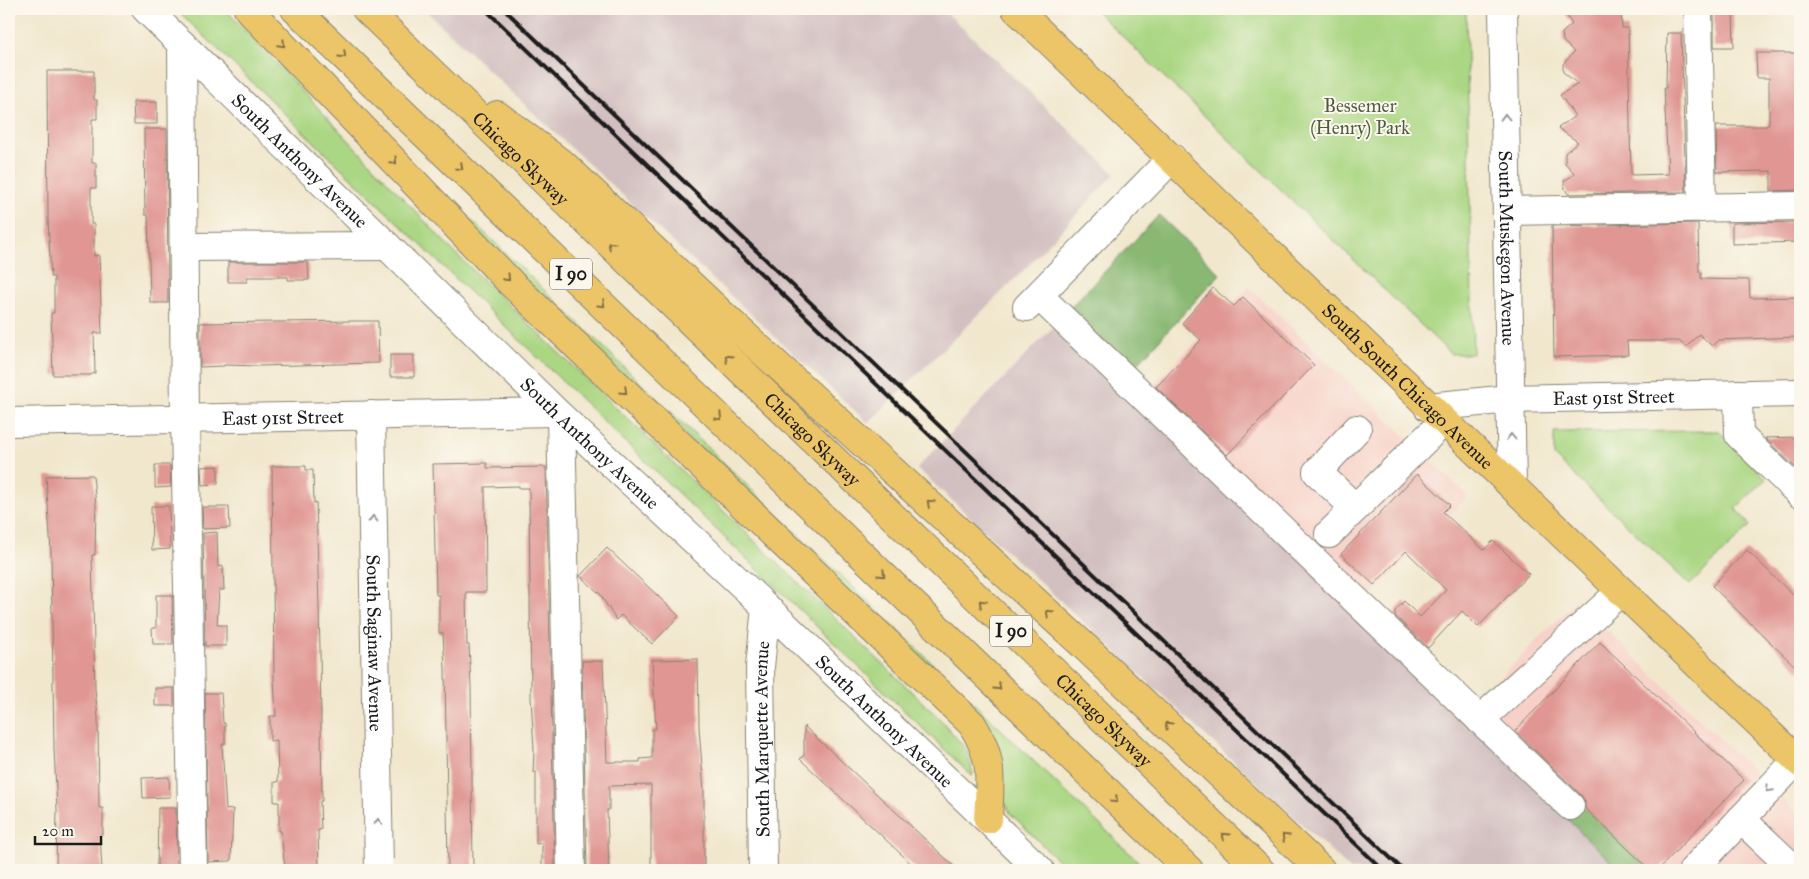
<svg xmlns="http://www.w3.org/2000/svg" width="1809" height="879" font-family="'IM FELL Great Primer',serif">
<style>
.built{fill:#f7d1c8}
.industrial{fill:#d2bfc0}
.green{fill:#abd784;stroke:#647a50}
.forest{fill:#88b872;stroke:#526a47}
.building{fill:#e09693}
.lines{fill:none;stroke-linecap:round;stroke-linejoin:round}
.minor-casing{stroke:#868274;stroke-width:30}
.major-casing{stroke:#868274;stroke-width:30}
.highway-casing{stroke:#868274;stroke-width:30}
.minor{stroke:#fff;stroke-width:28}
.major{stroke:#edc569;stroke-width:28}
.highway{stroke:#edc569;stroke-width:28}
.rail{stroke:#1c1c1c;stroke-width:4}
.oneway{stroke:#847042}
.oneway2{stroke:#999}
.labels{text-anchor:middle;stroke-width:4;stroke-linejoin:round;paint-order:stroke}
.shield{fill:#fbf7ec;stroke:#5f5e5a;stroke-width:1}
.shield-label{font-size:18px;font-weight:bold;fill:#1c1c1c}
.park-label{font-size:19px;fill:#4e5d40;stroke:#fbf7ec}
.street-label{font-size:19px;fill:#1c1c1c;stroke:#fbf7ec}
</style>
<rect width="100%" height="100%" fill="#fbf7ec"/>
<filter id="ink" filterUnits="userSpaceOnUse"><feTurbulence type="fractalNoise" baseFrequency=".02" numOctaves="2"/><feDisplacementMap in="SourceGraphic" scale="10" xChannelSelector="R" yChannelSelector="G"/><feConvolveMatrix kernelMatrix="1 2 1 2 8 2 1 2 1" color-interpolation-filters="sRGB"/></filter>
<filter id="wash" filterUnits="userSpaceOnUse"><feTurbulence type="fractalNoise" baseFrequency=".0096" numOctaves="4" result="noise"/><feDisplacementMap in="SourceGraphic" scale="20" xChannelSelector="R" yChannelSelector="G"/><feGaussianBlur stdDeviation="1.12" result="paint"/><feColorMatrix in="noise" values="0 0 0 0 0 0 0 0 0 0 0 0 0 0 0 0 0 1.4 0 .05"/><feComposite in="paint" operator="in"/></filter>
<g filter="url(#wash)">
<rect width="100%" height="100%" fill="#f1e7cd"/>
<path class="built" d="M1249,287l219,209 -113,116 -217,-212z
M1576,601l224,215v54h-180l-158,-154z"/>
<path class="industrial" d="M424,9h519l172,165 -97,102 -150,147 -359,-333z
M1058,322l297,290 265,258h-269l-434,-402z"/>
<path class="green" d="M176,9h49l228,242 489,470 26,31 5,23 -1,1z
M1094,9h372l7,345h-22z
M462,211l685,659h-79l-58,-57 -6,-12 -4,-48 -6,-17 -535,-522z
M1719,431l47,48 -30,29 14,18 -60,59 -136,-129v-24z"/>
<path class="forest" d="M1159,215l61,59 -90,98 -64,-60z
M1581,805l69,65h-30l-53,-51z"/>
<g id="blocks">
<path class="building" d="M1562,9h59l1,19h6l3,147 37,-1 -4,-86h2l1,-55h14l5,159 -118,2 -3,-5 -1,-8 11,-7 -10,-11v-10l13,-11 -20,-14 17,-12 -15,-21 18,-11 -15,-12v-8l11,-12 -11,-11 -1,-8 10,-9z
M1714,9h19l1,38h-20z
M1756,53h44v137l-29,1v-20l-54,1 -1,-46h51l2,-3v-45h-12z
M47,71h47v29h3v19h-5v44h4v25h-5v36h3v32l5,-1 3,78h-8l1,40 -5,2h-37l-2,-62h3v-36h-3l-3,-58z
M133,102h24v22h-23z
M144,129h23l1,174h-18l-2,-88h-3z
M1800,222v20l-68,2v-21z
M1698,223l1,49h2v7l48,1 1,18 50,-1v40l-82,3 -6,6 -13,-12 -13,13 -7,-6h-52l1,14 -74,2 -2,-131z
M228,262h80l1,18h-21v-3h-41v5h-19z
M1213,288l21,18 9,-9 71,68 -87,90 -71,-68 45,-47 -19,-17z
M354,321h24l1,42 -120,3 -35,-1v1l-24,1v-44z
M390,355h24v22h-24z
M1800,437v32h-3l-32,-31z
M487,463v5l59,-1 9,403h-13v-27l-6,1v-72h-3l1,-22 -3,-53 -2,-209h-10v-2l-34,1 1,105h-20l1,53h2l2,42 2,183h-25l-3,-201 -2,-36h-4v-38h-3l-3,-131z
M155,465h15l1,22 -16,1z
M218,466v18l-16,1 -1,-18z
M272,466h34v4h7l1,33 2,-1 1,31 3,116 2,152h-2l1,29h-3l1,40h-34l-4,-39h-2v-29h-5v-20h4l-1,-42 -7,1v-25h6l-2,-37z
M1417,474l33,31 -7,7 41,38 9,-9 36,33 -51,53 -16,-16 -34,37 -33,-32v-5l9,-10 16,16 26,-27 -40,-39 -32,34 -33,-31z
M93,475l3,30 -1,50h-3l3,134 3,29 1,90h4v26h-3l2,36h-46l1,-61 -3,-60 -3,-197 -5,-76z
M151,506h18l1,43 -18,1z
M202,507h27l1,21 -27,1z
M217,532l1,35 5,-1 1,24h-5l-2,35h9v21h-21l-2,-113z
M607,548l72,68 -27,28 -31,-29 -5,5 -16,-26 -20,-18z
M1747,550l53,52v69l-88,-85z
M156,595h16l1,49h-20l-1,-16h4z
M1600,642l144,138 -86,90h-8l-65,-62v-7l-4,-6 -66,-64z
M698,659l1,69 5,63v79h-53v-85l-42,1v24h-2l2,60h-22l-5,-209h21l4,101h33v-3l12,-1v-29h4l-4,-69z
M155,688h19v18h-19z
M205,693h16l2,30h2v21h-3l4,66 7,-1 -2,52 -23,1z
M804,726l154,144h-40l-118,-111 4,-4z
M169,777l1,20 -27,1 -1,-20z
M158,808h18l1,62h-20z"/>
</g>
</g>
<g filter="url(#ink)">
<use href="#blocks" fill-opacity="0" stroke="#868274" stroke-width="1"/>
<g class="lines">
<defs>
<g id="minor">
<path id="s1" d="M146,9l410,403 210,195 274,263"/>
<path id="s2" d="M1503,9l9,477"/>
<path d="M1698,9l4,199"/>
<path d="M182,44l3,375 8,451"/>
<path d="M1507,211l293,-5"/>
<path d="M184,247l203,-1"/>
<path d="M1039,296l531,510"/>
<path d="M1027,307l145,-149"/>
<path d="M1738,394l1,41 61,59"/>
<path id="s3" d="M1428,407l82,-8 290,-6"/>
<path id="s4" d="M371,415l8,455"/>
<path d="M561,417l10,453"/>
<path id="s5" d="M9,422l547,-10"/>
<path d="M1355,508l-38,-36 40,-43"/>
<path d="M1329,534l115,-113"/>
<path d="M1480,720l141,-129"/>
<path d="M1741,819l54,51"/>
<path id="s6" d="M763,870l-3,-203 6,-60"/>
<path d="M1693,870l104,-110"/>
</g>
<g id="major">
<path id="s7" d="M1016,9l784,754"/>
</g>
<g id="highway">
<path d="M248,9l263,274 461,441c22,35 18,55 16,95"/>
<path d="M295,9l894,861"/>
<path id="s8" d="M366,9l894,861"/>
<path d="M497,115l68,51 161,152 357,327 238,225"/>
</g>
</defs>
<use href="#minor" class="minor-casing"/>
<use href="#major" class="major-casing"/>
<use href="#highway" class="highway-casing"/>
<use href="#minor" class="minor"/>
<use href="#major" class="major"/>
<use href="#highway" class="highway"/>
<path class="rail" d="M485,9l898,861
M504,9l899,861"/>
</g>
<defs><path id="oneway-chevron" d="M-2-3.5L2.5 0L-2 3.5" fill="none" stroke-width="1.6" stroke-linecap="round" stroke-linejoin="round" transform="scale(1.25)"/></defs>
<g class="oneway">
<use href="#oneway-chevron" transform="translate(282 44) rotate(46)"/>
<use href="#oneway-chevron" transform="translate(343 55) rotate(44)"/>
<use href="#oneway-chevron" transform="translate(394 161) rotate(46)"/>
<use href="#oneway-chevron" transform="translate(460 167) rotate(44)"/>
<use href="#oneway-chevron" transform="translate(611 245) rotate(-136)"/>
<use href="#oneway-chevron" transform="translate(507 278) rotate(46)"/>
<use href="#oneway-chevron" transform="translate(602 304) rotate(44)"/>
<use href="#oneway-chevron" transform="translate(728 358) rotate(-136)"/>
<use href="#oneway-chevron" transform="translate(624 391) rotate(44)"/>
<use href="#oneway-chevron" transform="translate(719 417) rotate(44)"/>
<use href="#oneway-chevron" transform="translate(930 503) rotate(-137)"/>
<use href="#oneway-chevron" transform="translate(882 574) rotate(44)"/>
<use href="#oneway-chevron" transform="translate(982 603) rotate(-136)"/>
<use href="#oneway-chevron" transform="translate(1049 613) rotate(-137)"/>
<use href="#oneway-chevron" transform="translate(998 687) rotate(44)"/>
<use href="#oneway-chevron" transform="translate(1168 725) rotate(-136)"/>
<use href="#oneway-chevron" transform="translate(1115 800) rotate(44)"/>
<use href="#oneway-chevron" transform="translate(1225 836) rotate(-136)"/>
<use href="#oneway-chevron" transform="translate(1285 837) rotate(-136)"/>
</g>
<g class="oneway2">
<use href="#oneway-chevron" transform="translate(1505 117) rotate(-91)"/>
<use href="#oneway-chevron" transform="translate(1511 437) rotate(-91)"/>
<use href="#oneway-chevron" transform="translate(373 519) rotate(-91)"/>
<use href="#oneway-chevron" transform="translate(1769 789) rotate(134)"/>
<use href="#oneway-chevron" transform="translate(378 822) rotate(-91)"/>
</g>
</g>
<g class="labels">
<g class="shield">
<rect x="550" y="258.5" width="42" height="31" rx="4"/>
<rect x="990" y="615.5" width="42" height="31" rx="4"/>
</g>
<g class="shield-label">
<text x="571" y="280">I 90</text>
<text x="1011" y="637">I 90</text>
</g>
<g class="park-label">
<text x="1360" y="112">Bessemer<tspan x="1360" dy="22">(Henry) Park</tspan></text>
</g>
<g class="street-label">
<text dy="7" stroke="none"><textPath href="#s8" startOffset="215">Chicago Skyway</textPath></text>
<text dy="7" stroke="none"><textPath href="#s1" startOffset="216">South Anthony Avenue</textPath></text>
<text dy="7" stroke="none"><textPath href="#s2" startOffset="239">South Muskegon Avenue</textPath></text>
<text dy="7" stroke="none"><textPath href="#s7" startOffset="544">South South Chicago Avenue</textPath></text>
<text dy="7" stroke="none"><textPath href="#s3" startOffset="186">East 91st Street</textPath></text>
<text dy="7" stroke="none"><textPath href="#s5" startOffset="274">East 91st Street</textPath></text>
<text dy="7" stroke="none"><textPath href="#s8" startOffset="620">Chicago Skyway</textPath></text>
<text dy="7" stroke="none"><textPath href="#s1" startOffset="621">South Anthony Avenue</textPath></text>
<text dy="7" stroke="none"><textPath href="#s4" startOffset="228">South Saginaw Avenue</textPath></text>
<text dy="7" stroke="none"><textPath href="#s1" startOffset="1026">South Anthony Avenue</textPath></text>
<text dy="7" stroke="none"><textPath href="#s8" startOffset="1025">Chicago Skyway</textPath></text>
<text dy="7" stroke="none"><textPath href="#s6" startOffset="131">South Marquette Avenue</textPath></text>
</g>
</g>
<rect width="1809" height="879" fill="none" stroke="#fbf7ec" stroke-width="30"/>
<path d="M35 836v8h66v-8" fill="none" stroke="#1c1c1c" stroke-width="2.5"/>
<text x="42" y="836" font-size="15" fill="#1c1c1c" stroke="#fbf7ec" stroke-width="4" paint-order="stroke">20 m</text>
</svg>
